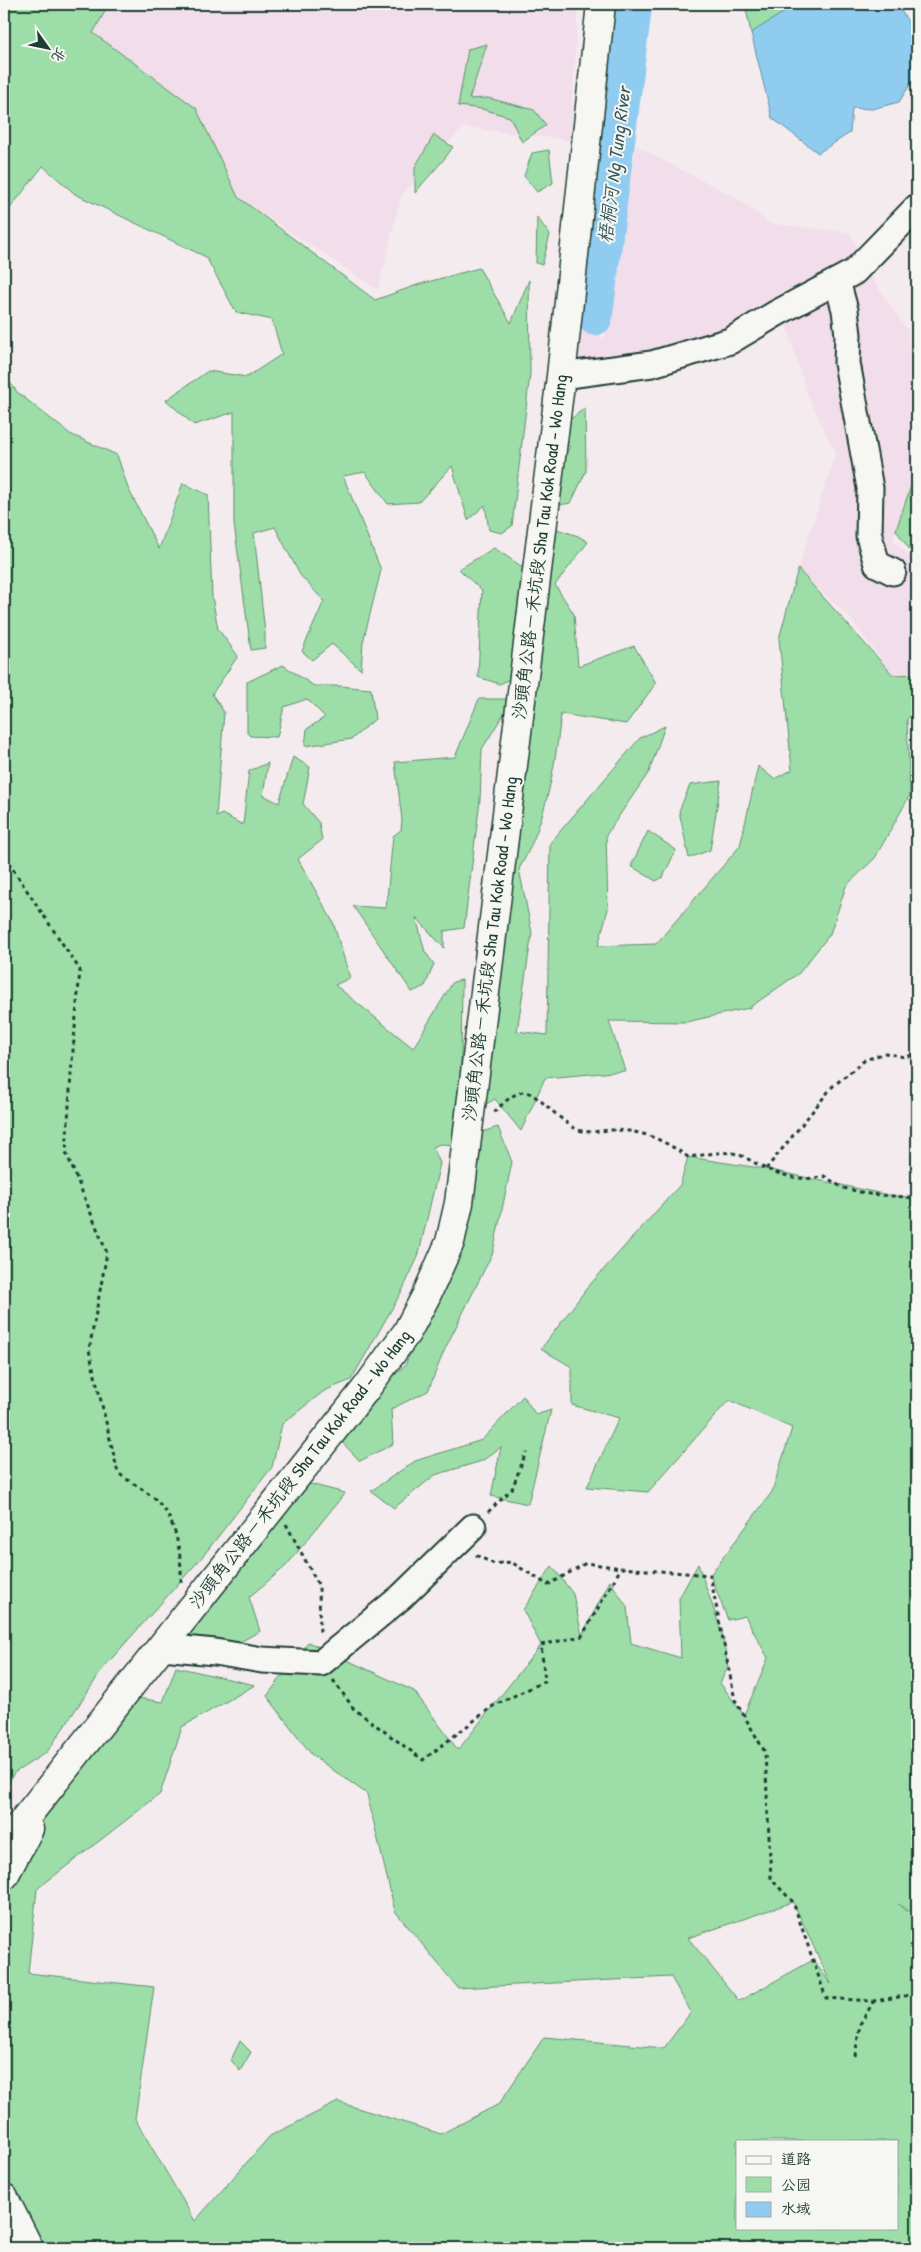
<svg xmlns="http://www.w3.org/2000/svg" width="921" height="2252" font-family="'Patrick Hand','LXGW WenKai TC',sans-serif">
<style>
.built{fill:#f2ddea}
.green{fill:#9ddea8;stroke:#5e8e6e;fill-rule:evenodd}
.water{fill:#90ccf0;stroke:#6393a5}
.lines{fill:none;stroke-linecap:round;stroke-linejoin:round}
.river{stroke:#90ccf0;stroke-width:35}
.minor-casing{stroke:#1f3d34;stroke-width:29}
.major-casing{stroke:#1f3d34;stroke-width:31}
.path{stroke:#1f3d34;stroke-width:3;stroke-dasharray:4 4;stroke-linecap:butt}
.minor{stroke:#f6f6f2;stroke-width:25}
.major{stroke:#f6f6f2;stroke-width:28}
.labels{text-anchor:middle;stroke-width:4;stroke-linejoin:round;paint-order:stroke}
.street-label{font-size:18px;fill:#1f3d34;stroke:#f6f6f2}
.water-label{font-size:19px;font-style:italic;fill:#365a5a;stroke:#f6f6f2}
</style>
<rect width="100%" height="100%" fill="#f4ebee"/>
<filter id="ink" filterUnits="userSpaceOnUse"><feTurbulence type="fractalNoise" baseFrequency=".02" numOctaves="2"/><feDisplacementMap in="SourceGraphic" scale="10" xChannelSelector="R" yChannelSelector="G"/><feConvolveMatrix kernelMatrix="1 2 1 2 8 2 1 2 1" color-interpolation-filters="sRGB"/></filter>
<g filter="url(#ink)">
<path class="built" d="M109,4h469l-8,136 -107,-13 -62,69 -23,94 -140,-93 -42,-89 -103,-75z
M636,146l104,54 28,23 82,10 23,47 35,51 6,146 -21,63 24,23v111l-24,1 -44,-58 -51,-48 38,-116 -29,-59 -22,-73 -64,36 -141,28 -3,-55 28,8z"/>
<path class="green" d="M4,4h105l-16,29 103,75 42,89 137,103 45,-16 59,-16 32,55 18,-43 1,94 -18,152 -10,7 -13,-3 -4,-25 -17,15 -16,-54 -33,36 -31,2 -23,-32 -22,4 38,94 -18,72 -2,28 -29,-26 -20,16 -10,-9 22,-50 -24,-26 -25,-48 -21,6 11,100v15l-14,2 -17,-126v-112l-40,13 -28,-25 42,-29 39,6 35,-23 -10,-34 -36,-8 -30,-55 -131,-63 -32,-28 -39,50z
M607,4h16l-6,72 -6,15 -13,12z
M745,4h52l-46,29z
M487,44l-18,55 19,-1 46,12 12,15 -24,17 -12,-25 -28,-8 -24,-3 10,-57z
M617,116l12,3 -19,27 -12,107 8,24 -8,49 -15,2 -7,-27 19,-147z
M434,135l19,12c-11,17 -26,30 -38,46v-26z
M549,150l4,33 -16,9 -13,-16 8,-23z
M537,217l13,18 -8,30 -6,-2z
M4,374l13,18 53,42 47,21 11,33 31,61 24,-66 25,12 4,102 6,32 20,27 -26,38 12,18 -8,105 6,-3 21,11 6,-54 19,-8 -5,32 16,8 14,-46 17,10 -7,37 16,19 3,17 -24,19 35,63 17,56 -15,7 78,63 40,-66 9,-2 -2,165 -20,-1 -7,3 7,16 -22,94 -16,34 -51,89 -27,11 -42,33 -10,43 -69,89 -98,110 -58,86 -33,21 -10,17z
M585,408l1,63 -15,32 -18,3 7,-43 10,-16 -12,-8 1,-11z
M917,476v84l-21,-30 18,-53z
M548,526l30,10 10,6 -33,43 19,29 4,52 56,-20 22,37 -30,41 -65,-10c-6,53 -15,109 -42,155l13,64 -15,98 30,4 3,-192 90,-105 25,-12 -16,46 -43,63 2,74 -10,37 58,-2 84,-98 18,-80 16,13 18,-9 -13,-131 19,-70 95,106 24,-1v37l-10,8 3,76 -35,63 -29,28 -16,48 -31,39 -50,35 -63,14 -77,-1 16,50 -80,7 -24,53 -26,-32 -16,9z
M494,548l30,20 -11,109 -13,7 -22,-7 4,-86 -23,-22z
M283,665l31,21h26l31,3 4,30 -23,20 -47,7 2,-17 18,-12 -18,-18 -23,8 -7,30 -27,-1 -3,-3v-51z
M479,699h34l-31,50 -2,51 -16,128 -20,3v17l-28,-31 9,35 9,12 -9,22 -13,6 -59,-86 33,2 7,-72 8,-6 1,-10 -7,-58 60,-5z
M721,781l-11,69 -21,8 -10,-47 11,-26z
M648,831l28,19 -13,27 -7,4 -25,-15z
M498,1127l14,35 -19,90 -49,99 -16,40 -37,18 2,35 -33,17 -25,-26 70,-70 17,-38 54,-193z
M688,1157l78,12 122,26 29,3v718l-19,-12 19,17v327h-913v-389l128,-162 31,5 13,-35 79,18 -73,42 -22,67 -123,95 -9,84 126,14 -19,132 60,102 75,-85 68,-34 103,32 58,-30 45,-67 120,11 27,-36 -20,-35 -213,11 -63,-77 -28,-117 -55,-39 -45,-59 41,-54 106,49 44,59 83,-105 -18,-35 29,-44 21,28 9,41 28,-54 17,26 4,36 50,15 -2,-60 19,-34 24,69 6,34 -8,16 24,32 24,-57 -23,-42 -17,4 -18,-45 62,-83 20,-64 -63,-28 -81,92 -61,-5 32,-69 -47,-13v-38l-31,-18 46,-61 93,-103zM793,1902l38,82 -18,-24 -74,41 -51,-63zM737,2141h160v87h-160z
M523,1396l13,19 15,-5 -23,94 -37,-8 10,-49 -19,14 -47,14 -41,33 -23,-17 44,-30 67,-21z
M310,1484l35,9 -59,73 -37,31 11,34 -36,20 -36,-14 2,-41z
M240,2041l11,11 -11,19 -9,-11z"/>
<path class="water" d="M797,4h100l20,32v38l-18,28 -27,7 -20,-1 -2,25 -32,20 -46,-35 -21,-85z"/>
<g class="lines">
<path class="river" d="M595,318l39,-307"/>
<defs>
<path id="minor" d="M837,281l8,29 3,25 -1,28 23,125 -1,48 8,28 16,8
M561,376l91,-12 78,-23 47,-28 77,-41 63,-65
M162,1647l53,5 47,8 59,3 80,-66 72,-70"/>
<path id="major" d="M4,1845l361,-455 42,-58 19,-36 24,-54 9,-39 102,-827 40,-372
M4,1876l25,-47
M4,2198l25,50"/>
</defs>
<use href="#minor" class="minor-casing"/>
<use href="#major" class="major-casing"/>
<path class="path" d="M4,856l76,114 -9,104 -5,78 41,101 -18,97 29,123c12,9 27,17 38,27 21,20 26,56 25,84
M494,1112c8,-7 19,-20 31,-20 13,1 39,35 57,39 10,2 21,-1 31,-1 29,0 51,10 75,27 13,-1 30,-6 43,-4 13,1 23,11 36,16 17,7 39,13 57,7l19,12 26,6 48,4
M766,1169l66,-82 33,-27 20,-7 20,4 12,-3
M488,1512l24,-23 14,-37
M286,1524l33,62 1,49
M476,1555l18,9 17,-2 37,23 38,-22 35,5
M333,1680l21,29 69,51 70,-54 52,-25 -4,-36 41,-9 39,-68 89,7 25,125 30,52 6,127 22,23 33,96 48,3 43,-7
M855,2056l5,-32 14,-23"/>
<use href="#minor" class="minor"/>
<use href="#major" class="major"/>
</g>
</g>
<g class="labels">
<g class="street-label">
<text transform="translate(540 547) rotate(-83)" y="6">沙頭角公路－禾坑段 Sha Tau Kok Road – Wo Hang</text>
<text transform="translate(490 949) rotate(-83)" y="6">沙頭角公路－禾坑段 Sha Tau Kok Road – Wo Hang</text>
<text transform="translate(300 1469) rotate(-52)" y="6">沙頭角公路－禾坑段 Sha Tau Kok Road – Wo Hang</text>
</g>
<g class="water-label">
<text transform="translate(614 165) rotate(-83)" y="7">梧桐河 Ng Tung River</text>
</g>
</g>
<rect width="921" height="2252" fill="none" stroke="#f6f6f2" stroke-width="20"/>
<rect x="10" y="10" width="901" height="2232" fill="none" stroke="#1f3d34" stroke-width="2" filter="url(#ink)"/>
<rect x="736" y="2140" width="162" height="90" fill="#f6f6f2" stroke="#a0aca6"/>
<rect x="746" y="2156" width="25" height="8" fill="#f6f6f2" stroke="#a0aca6"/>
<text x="781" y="2164" font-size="15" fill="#1f3d34">道路</text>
<rect x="746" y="2177" width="25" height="15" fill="#9ddea8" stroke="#a0aca6"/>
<text x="781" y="2190" font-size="15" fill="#1f3d34">公园</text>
<rect x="746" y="2202" width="25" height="15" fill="#90ccf0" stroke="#a0aca6"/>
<text x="781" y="2214" font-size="15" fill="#1f3d34">水域</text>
<g transform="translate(48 48) rotate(123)" stroke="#f6f6f2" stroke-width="4" paint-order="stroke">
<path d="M0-4L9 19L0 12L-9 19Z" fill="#1f3d34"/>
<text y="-8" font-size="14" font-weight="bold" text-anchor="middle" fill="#1f3d34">北</text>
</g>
</svg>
